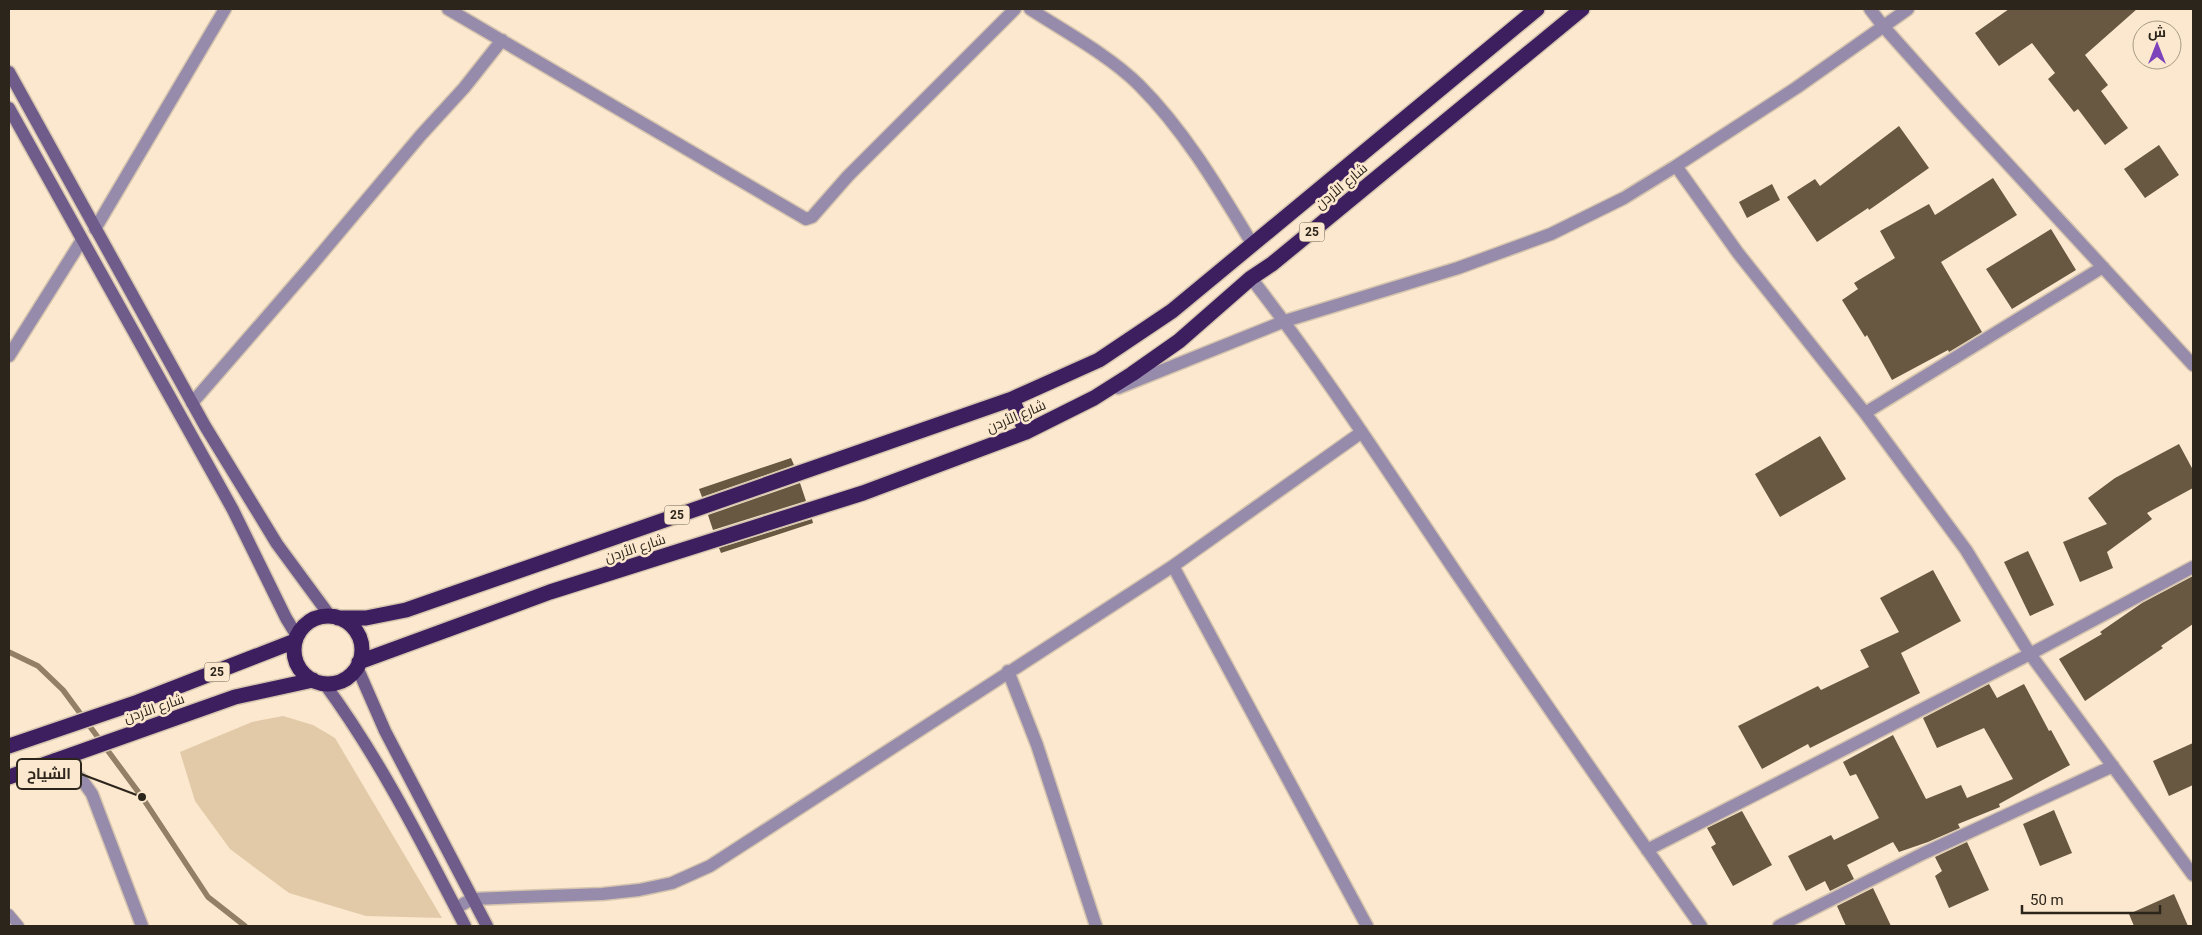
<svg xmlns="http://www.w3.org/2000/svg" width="2202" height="935" font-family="Roboto,Cairo,sans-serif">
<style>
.green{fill:#e2caa9}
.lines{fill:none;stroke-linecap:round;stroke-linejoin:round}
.stream{stroke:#927f65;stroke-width:5.5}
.building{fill:#685842}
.lane-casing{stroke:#d6c5ae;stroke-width:12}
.street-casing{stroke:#d6c5ae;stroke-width:15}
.secondary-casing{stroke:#d6c5ae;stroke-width:15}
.highway-casing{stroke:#d6c5ae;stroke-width:18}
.lane{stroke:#978bac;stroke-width:10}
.street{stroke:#978bac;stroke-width:12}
.secondary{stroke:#6f5c8b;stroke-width:12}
.highway{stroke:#3d1e5f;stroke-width:15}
.labels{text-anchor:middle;stroke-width:5;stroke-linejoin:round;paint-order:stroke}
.shield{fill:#fbe8ce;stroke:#6a6051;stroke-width:1}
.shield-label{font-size:12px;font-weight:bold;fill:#2c251b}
.street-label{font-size:14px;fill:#2c251b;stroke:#fbe8ce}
.leader{fill:none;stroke:#2c251b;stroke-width:2}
.callout-dot{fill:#2c251b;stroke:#fbe8ce;stroke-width:2}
.callout{fill:#fbe8ce;stroke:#2c251b;stroke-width:2}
.callout-label{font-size:15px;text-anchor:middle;font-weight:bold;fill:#2c251b}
</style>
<rect width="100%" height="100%" fill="#fbe8ce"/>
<path class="green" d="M283,716l30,9 22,13 107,180 -76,-2 -77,-23 -59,-44 -35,-48 -15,-49 72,-30z"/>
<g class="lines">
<path class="stream" d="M9,652l29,14 25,24 79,107 66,100 37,29"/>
</g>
<path class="building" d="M2009,9h128l-52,46 23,30 -7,6 27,37 -23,17 -27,-36 -4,3 -26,-33 7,-6 -23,-30 -33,23 -24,-33z
M1899,126l30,42 -60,42 -1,-2 -51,34 -30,-45 28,-18 5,7z
M2159,145l20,30 -34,23 -21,-29z
M1993,178l24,37 -76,47 41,70 -33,20 -1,-2 -56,30 -25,-45 -2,2 -23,-37 16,-11 -4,-6 41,-25 -15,-27 49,-27 6,11z
M1772,184l8,16 -33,18 -8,-16z
M2051,229l25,41 -64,39 -26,-40z
M1820,436l26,43 -66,38 -25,-43z
M2179,444l14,26v18l-46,25 5,6 -45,33 6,16 -33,14 -17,-40 44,-18 -19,-26 27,-20z
M791,458l3,7 -92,32 -3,-8z
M800,483l6,18 -93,29 -5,-15z
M812,519l1,4 -92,30 -2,-5z
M2028,551l26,54 -24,11 -26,-54z
M1933,570l28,51 -60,32 19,40 -110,55 -2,-4 -46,25 -24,-43 80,-40 3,4 48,-23 -9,-17 39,-18 -19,-34z
M2193,576v48l-32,22 2,2 -78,53 -26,-42 43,-25 -2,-2 42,-29z
M1989,684l8,14 27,-14 25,47 2,-1 19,35 -71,39 1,3 -42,17 2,4 -32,14 -29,10 -6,-10 -46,23 7,14 -24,12 -5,-10 -19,10 -18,-35 43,-21 3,5 45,-22 -23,-44 -6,2 -7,-14 50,-27 33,64 35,-14 6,13 46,-19 -29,-51 -47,20 -14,-30z
M2193,743v42l-24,11 -16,-35z
M2054,810l18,43 -32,13 -17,-42z
M1742,811l30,54 -39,21 -22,-39 5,-3 -9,-16z
M1967,842l22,48 -40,18 -14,-32 7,-5 -7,-14z
M1873,888l18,38h-45l-9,-20z
M2174,894l14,32h-54l-5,-12z"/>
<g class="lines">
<defs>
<path id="lane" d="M9,914l10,12"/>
<path id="street" d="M448,9l358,210 6,-2 36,-41 167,-167
M1030,9c34,22 80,47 109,76 46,46 80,104 114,160
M1870,9l13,17 75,84 235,255
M1676,166l62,87 127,160 101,137 64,104 163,221
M95,229l130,-220
M1251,278c73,94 138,195 204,293 81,119 163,238 246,355
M9,356l73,-116
M1118,388l167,-67 173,-53 93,-34 73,-36 52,-32 120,-78 112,-79
M192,403l118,-136 111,-132 43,-47 38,-48
M1865,413l238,-146
M1173,566l194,360
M1008,671l29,74 59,181
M55,759l27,21 10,14 50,132
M1647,850l383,-196 163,-87
M456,908l16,-9 130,-5 37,-4 33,-7 38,-17 463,-300 189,-134
M1779,926l143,-72 191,-88"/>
<path id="secondary" d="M9,72l196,354 72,118 53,72
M9,108l224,402 53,108 11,18
M357,667l28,64 102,195
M324,683c56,76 98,160 141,243"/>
<path id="highway" d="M1012,399l14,33
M294 650a34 34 0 1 1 68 0a34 34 0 1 1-68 0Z
M338,618h28l40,-8 606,-211 87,-39 73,-49 365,-302
M359,662l191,-70 313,-99 163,-61 68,-34 38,-24 47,-33 72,-63 21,-14 310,-255
M9,746l129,-44 157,-61
M9,777l226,-80 78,-17"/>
</defs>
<use href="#lane" class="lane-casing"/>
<use href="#street" class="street-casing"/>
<use href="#secondary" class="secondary-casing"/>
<use href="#highway" class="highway-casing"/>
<use href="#lane" class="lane"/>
<use href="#street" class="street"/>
<use href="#secondary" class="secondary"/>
<use href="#highway" class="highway"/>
</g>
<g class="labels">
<g class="shield">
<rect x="1299.5" y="222.5" width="25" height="19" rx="4"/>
<rect x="664.5" y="505.5" width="25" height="19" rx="4"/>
<rect x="204.5" y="662.5" width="25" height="19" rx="4"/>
</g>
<g class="shield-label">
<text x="1312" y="236">25</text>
<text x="677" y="519">25</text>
<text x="217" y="676">25</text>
</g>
<g class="street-label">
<text transform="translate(1341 186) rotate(-40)" y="5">شارع الأردن</text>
<text transform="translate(1016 416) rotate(-23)" y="5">شارع الأردن</text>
<text transform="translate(635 548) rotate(-18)" y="5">شارع الأردن</text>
<text transform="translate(154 708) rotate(-19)" y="5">شارع الأردن</text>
</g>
</g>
<path class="leader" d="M142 797L81 774"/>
<circle class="callout-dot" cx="142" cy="797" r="5"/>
<rect class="callout" x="17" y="759" width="64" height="30" rx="5"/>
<g class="callout-label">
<text x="49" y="779">الشياح</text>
</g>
<rect width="2202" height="935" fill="none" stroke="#2c251b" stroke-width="20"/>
<g transform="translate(2157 45)"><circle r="24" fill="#fbe8ce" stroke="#a89a86"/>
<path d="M0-4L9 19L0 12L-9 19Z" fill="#7c43ba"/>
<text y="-8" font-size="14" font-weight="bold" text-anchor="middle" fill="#2c251b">ش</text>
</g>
<path d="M2022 905v8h138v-8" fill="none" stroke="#2c251b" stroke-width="2.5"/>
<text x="2030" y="905" font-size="15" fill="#2c251b" stroke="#fbe8ce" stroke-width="4" paint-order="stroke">50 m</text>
</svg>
